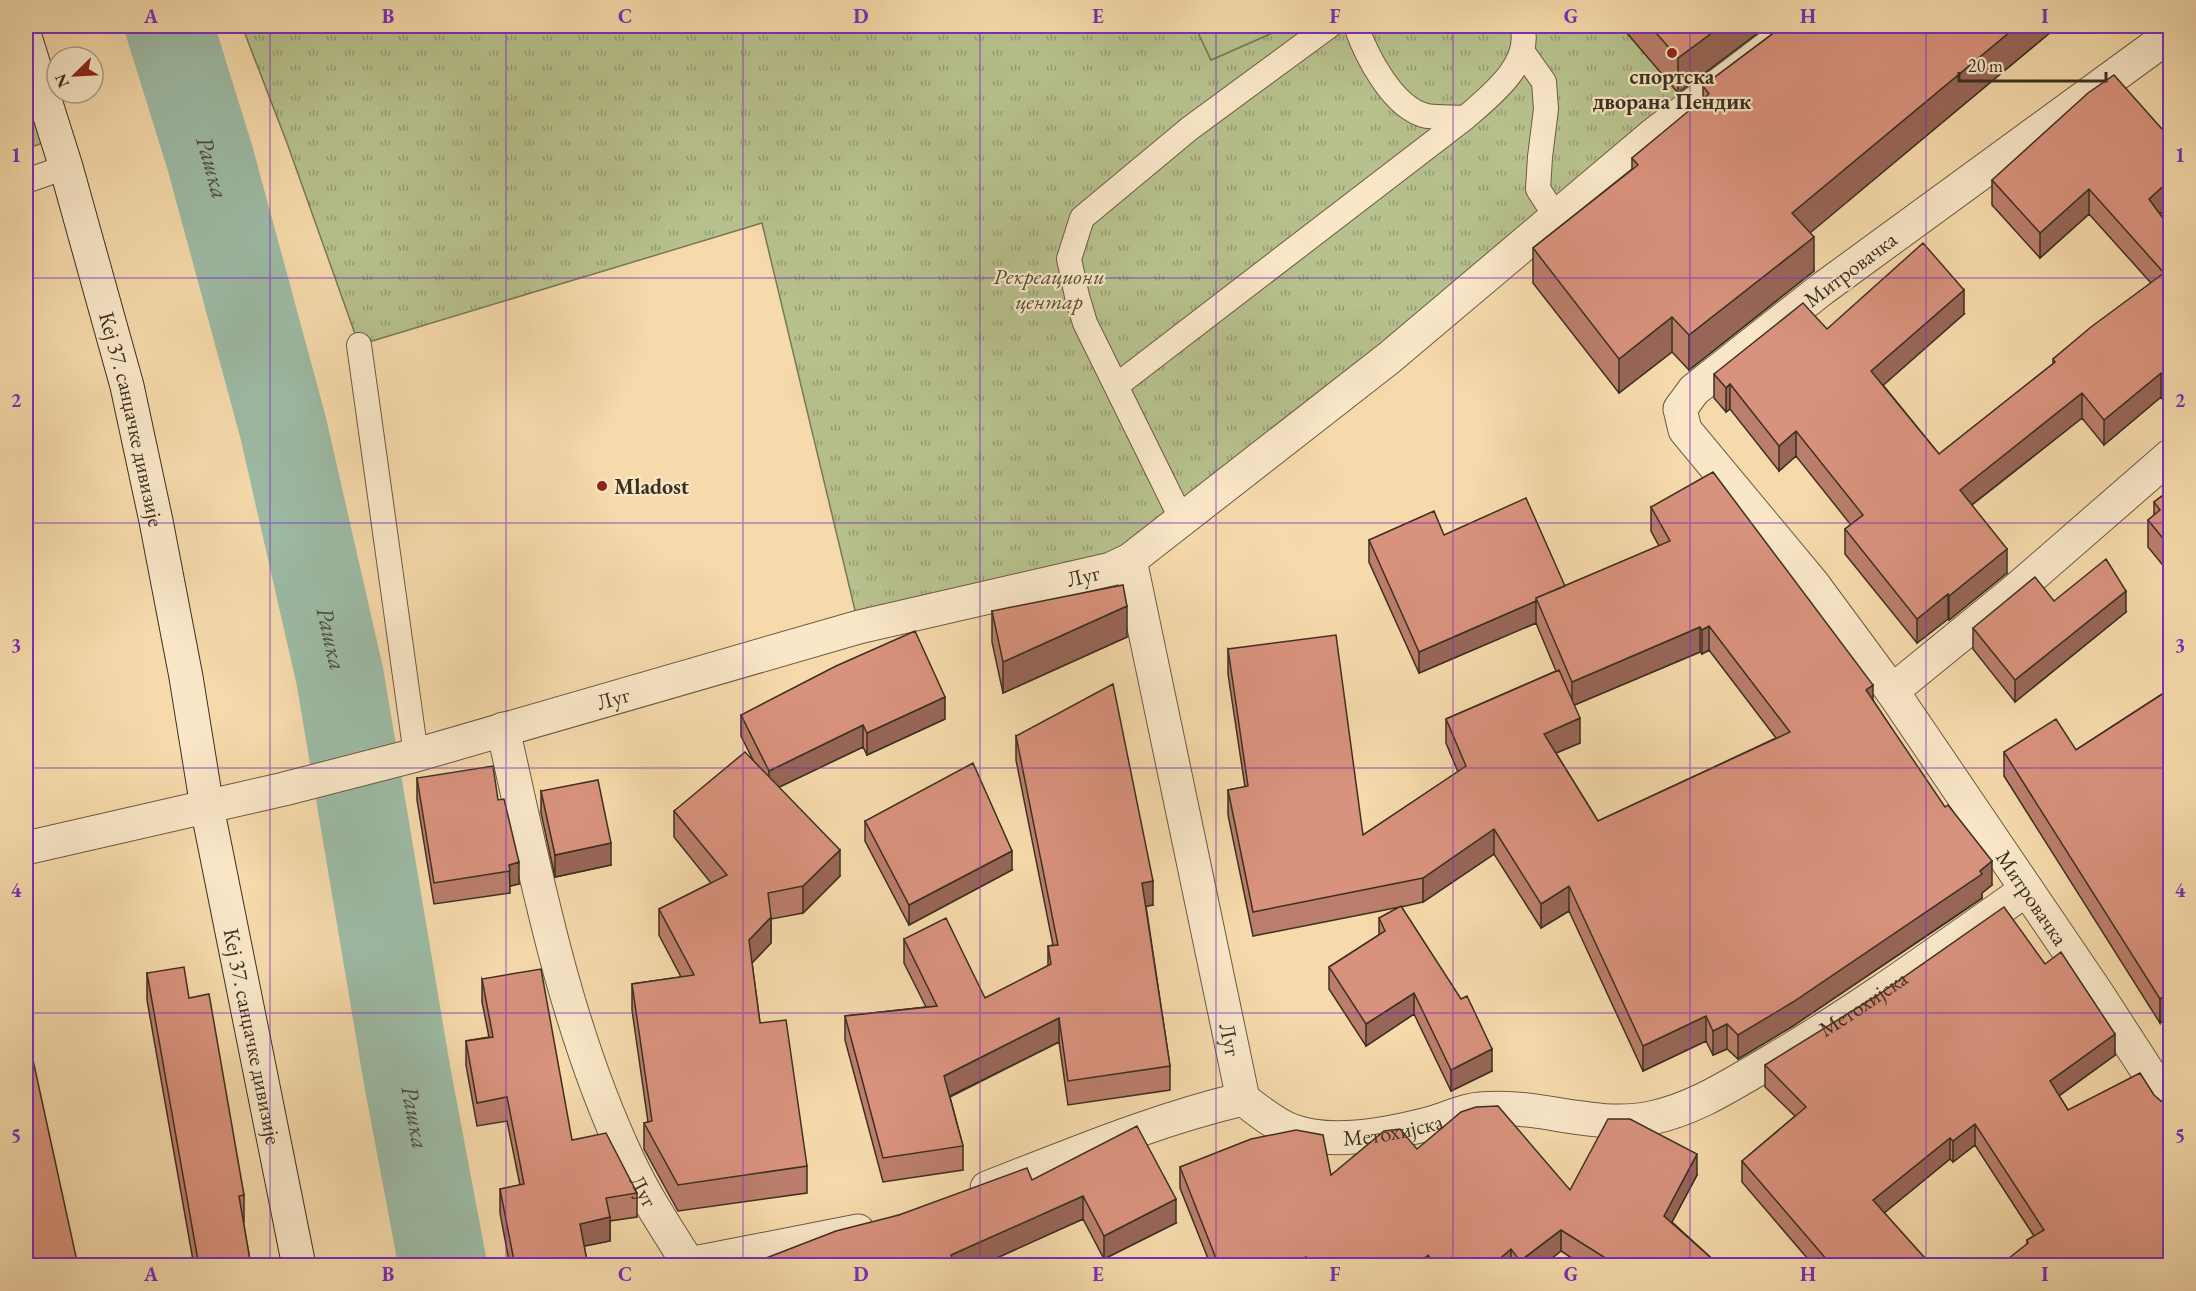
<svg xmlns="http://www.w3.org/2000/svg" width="2196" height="1291" font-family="'EB Garamond',serif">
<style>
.grass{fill:url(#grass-tufts);stroke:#797857;stroke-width:1.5}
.pitch{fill:#b7c18d;stroke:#797857;stroke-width:1.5}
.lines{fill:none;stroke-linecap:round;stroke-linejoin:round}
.river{stroke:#9dbba6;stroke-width:88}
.lane-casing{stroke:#6a5a44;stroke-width:26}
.street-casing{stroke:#6a5a44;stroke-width:35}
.secondary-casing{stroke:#3b3021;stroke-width:35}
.lane{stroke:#f9e7c8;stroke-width:24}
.street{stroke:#f9e7c8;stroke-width:33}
.secondary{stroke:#f9e7c8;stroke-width:33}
.wall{fill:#bb7e6c;stroke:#3b3021;stroke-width:1.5;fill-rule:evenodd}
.shaded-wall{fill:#986658;stroke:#3b3021;stroke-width:1.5}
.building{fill:#d9927d;stroke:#3b3021;stroke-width:1.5}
.grid{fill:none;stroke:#7b2cbf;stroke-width:1.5;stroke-opacity:0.55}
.poi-dot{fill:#8f2418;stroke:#f9e7c8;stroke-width:2}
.labels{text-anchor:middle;stroke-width:4.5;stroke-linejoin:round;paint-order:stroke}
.poi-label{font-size:22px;font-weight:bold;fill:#3b3021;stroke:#f9e7c8}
.street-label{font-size:22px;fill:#3b3021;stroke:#f9e7c8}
.park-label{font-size:22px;font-style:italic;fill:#544d37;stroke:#f9e7c8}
.water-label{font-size:24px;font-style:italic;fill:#4f4c3c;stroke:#f9e7c8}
.neatline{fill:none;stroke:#7b2cbf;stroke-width:2}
.grid-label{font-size:20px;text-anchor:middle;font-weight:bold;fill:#7b2cbf}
</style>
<defs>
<pattern id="grass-tufts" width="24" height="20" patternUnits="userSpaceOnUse" patternTransform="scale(1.5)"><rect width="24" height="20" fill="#b7c18d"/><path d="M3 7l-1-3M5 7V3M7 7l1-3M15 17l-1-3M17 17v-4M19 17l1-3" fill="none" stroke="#969d73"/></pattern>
</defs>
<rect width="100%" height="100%" fill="#f6daab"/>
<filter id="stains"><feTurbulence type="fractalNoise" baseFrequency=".00333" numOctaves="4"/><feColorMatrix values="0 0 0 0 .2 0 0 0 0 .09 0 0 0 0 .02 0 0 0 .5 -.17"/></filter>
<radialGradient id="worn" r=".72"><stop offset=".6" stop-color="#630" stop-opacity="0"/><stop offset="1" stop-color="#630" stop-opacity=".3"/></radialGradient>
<path class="grass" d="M242,26h953l16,34 77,-34h509l-667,534 -271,67 -97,-404 -403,122 -72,-202z
M26,40l31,98 -31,11z"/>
<path class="pitch" d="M1195,26h93l-77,34z"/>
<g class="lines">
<path class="river" id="s1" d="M169,26l41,132 73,269 57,250 67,398 36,191"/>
<defs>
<path id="lane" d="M1356,26c10,29 37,83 71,90 12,2 26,1 38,2
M1522,51l22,31 2,27 -6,48 -2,32 18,28
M26,181l40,-14
M359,345l57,410
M1116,386l349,-268c25,-22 68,-54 57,-92
M1182,520l-97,-197 -8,-27 -8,-37 13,-41 107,-89 140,-103"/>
<g id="street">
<path id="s2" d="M2170,35l-348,254 -128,101 -14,19 5,21 128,154 79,107 203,299 75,116"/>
<path id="s3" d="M1130,560l113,539"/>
<path d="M1892,691l124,-101 154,-134"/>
<path id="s4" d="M503,729c33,146 61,295 125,431 17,37 40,71 62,106"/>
<path id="s5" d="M26,848l258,-59 132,-34 443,-128 252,-58 19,-9 259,-202 263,-222 145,-110"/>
<path id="s6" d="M987,1188c85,-33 167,-68 256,-89 15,11 32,26 50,32 38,14 96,3 135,-7 17,-4 34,-14 52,-15 57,-6 114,21 171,9 44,-9 81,-34 119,-56 89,-52 172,-113 256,-172"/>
<path d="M689,1264l169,-33"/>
</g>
<g id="secondary">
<path id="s7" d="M26,40l40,127 61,219 29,135 30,156 21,130 92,459"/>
</g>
</defs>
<use href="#lane" class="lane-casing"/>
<use href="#street" class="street-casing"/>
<use href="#secondary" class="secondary-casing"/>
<use href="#lane" class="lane"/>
<use href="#street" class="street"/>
<use href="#secondary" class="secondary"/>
</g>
<path class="wall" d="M1621,26h146l-89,67z
M1783,26h275l-248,206 4,39 -125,99 -17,-18 -53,41 -86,-110v-35l99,-79v-11l71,-58v-14z
M2063,26h11l-6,6z
M2170,138v67l-10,9 10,14v183l-9,-14 -57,48 -22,-27 -110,87 35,68 -58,47 -1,-1 -31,24 -72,-89v-25l6,-4 -55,-69 -17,15 -49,-62 -4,3 -12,-14v-24l113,-45 137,-15 -81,71 56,69 114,-90v-5l98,-76 -62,-69 -49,44 -48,-53v-25z
M2170,490v84l-22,-27v-27l6,-5v-13z
M1651,507l222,193 119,185 -10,8v5l-30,21 -159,107 -55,33 -11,-10 -14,6 -7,-14 -63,30 -74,-160 -28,17 -47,-74 -71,48 -22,5 91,164 -41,20 -37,-77 -48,32 -37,-57v-22l50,-32v-17l21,-11 -147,29 -25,-121v-25l17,-3 -17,-113v-25l135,186 95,-63 -12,-29v-24l110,-48 -20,-48 -117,50 -50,-111v-22l75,-5 121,51 94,-40 -8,-15zM1709,650l67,88 -178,83 -42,-68 24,-10 -6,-38 126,-53 2,2z
M26,595l7,37v39l-7,1z
M2054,601l72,11 -111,90 -42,-53v-21z
M992,611l135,26 -124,56 -11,-51z
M2170,689l-10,334 -156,-247v-24l72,-2z
M741,715l204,4 -78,36 -4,-8 -84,40 61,89 -37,37 -32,6v24l-19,20 8,60 47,143v27l-129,18 -34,-62v-26l4,-1 -16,-112v-26l49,-7 -22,-42v-26l52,-26 -37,-46v-26l79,-51 -12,-24z
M1016,736l137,169 -7,1 24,160v24l-102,15 -9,-63 -109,55 13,49v24l-80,12 -38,-142v-24l81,-9 -22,-44v-24l81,59 63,-32v-20l5,-1 -37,-185z
M417,778l81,22 21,84 -9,2v7l-76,11 -17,-104z
M541,791l70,74 -56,12 -14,-64z
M865,821l147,49 -103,55 -44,-84z
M2045,964l70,91 -56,41 111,170 -143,-22v-4l7,-4 -59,-91 -22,17 -3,-3 -66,54 48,53h-118l-72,-84v-21l53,-45 -30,-29v-22z
M147,973l42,25 55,197v27h-1l8,44h-57l-47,-266z
M482,979l90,161 65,53v24l-27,4v20l-26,5 4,20h-78l-10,-53v-24l20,-4 -13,-64 -30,5 -11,-61v-24l23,-4 -7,-35z
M1417,1149l153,41 127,-15 -25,47 48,44h-136l-23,-15 -19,15h-331l-31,-78v-21l151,8z
M1032,1180l144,43 -72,36 -21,-40 -104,47h-218v-6l138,-45z"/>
<path class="shaded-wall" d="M1721,26h46l-89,67v-35z
M2017,26h41l-266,222v-35z
M2068,26h6l-6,6z
M2170,180v25l-21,19v-25z
M2089,189v25l-49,44v-25z
M1814,237v34l-125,99v-35z
M1964,290v24l-93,82v-25z
M1672,317v35l-53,41v-34z
M2161,373v24l-57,48v-25z
M1730,384v25l-4,3v-24z
M2082,393v25l-122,96v-24z
M1796,431v25l-17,15v-25z
M2007,549v24l-58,47v-24z
M2126,591v21l-111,90v-22z
M1948,594v25l-31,24v-24z
M1536,601v22l-117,50v-21z
M1127,606v31l-124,56v-31z
M1709,626v24l-7,4v-24z
M1700,627v25l-128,54v-24z
M1873,685v25l-7,-20z
M945,697v22l-78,36v-22z
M1580,718v25l-36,15v-24z
M863,725v22l-94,45v-21z
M1494,829v25l-71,48v-24z
M611,843v22l-56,12v-22z
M840,850v26l-37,37v-27z
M1012,851v19l-103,55v-20z
M1992,861v24l-10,8v5l-189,128 -55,33v-24l242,-164z
M519,862v22l-9,2 -1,-21z
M1153,881v24l-11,2v-24z
M1569,886v25l-28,17v-24z
M771,917v26l-22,23v-26z
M2170,991v25l-10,7v-24z
M1414,993v21l-48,32v-22z
M1706,1016v25l-63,30v-25z
M1059,1018v24l-115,57v-23z
M1727,1024v25l-14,6v-24z
M2115,1034v21l-65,47v-21z
M1492,1049v22l-41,20v-21z
M1975,1124v21l-22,17v-21z
M1950,1138v21l-77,63v-22z
M1697,1154v21l-33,62v-21z
M1083,1196v23l-104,47h-28v-11z
M1176,1199v24l-72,36v-23z
M610,1217v24l-30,6v-23z
M1561,1230v21l-19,15h-22v-5z
M1511,1249v17h-20z
M1428,1255v11h-13z
M1306,1257v9h-22z"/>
<path class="building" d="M1650,26h71l-43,32z
M1783,26h234l-225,187 22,24 -125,98 -17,-18 -53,42 -86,-111 105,-83 -6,-7 77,-64 -6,-8z
M2114,75l56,63v42l-21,19 21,29v158l-9,-13 -57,47 -22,-27 -122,97 47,59 -58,47 -1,-2 -31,25 -72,-90 18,-14 -67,-84 -17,15 -49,-62 -4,4 -12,-14 89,-71 24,26 96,-86 41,47 -93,81 68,83 116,-92 -2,-3 38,-32 73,-54 -75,-84 -49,44 -48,-53 96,-87z
M1713,472l160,213 -7,5 79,117 3,-2 44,56 -12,10 2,3 -189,128 -55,33 -11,-11 -14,7 -7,-15 -63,30 -74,-160 -28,18 -47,-75 -71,49 -170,34 -25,-122 20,-4 -20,-137 108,-14 27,200 103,-69 -20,-47 113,-49 21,48 -36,16 54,87 192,-89 -81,-106 -7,4 -2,-3 -128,55 -36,-84 134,-57 -19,-34z
M2170,490v57l-22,-27 12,-10 -6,-8z
M1526,498l39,88 -29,12v3l-117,51 -50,-112 65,-29 10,24z
M2106,559l20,32 -111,89 -42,-52 62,-51 19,24z
M1123,585l4,21 -124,56 -11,-51z
M26,595l7,37 -7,1z
M915,631l30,66 -78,36 -4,-8 -94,46 -28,-56 95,-49z
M1113,684l40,197 -11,2 28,183 -102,15 -9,-63 -115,58 19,70 -80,12 -38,-142 92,-10 -33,-67 42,-21 39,80 66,-34 -3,-18 10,-1 -42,-209z
M2170,689v302l-10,8 -156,-247 52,-33 20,31z
M745,752l95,98 -37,36 -35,7 3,24 -22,23 11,83 26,-3 21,146 -129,19 -34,-62 8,-2 -20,-137 62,-9 -35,-66 68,-34 -53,-64z
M973,763l39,88 -103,54 -44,-84z
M493,766l5,34 6,-1 15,63 -10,3 1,6 -76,12 -17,-105z
M598,780l13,63 -56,12 -14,-64z
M1401,906l60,93 6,-3 25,53 -41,21 -37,-77 -48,31 -37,-57 56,-36 -6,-13z
M2004,907l41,57 16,-12 54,82 -65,47 18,29 72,-37 14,22 7,6 9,2v163h-171l29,-23 -1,-3 17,-10 -69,-106 -22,17 -3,-3 -77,62 59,66h-108l4,-5 -86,-100 64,-54 -41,-42 113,-70z
M184,967l5,31 20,-4 35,201 -5,1 12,70h-52l-52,-293z
M541,969l31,171 34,-7 31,60 -31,5 4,19 -30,7 8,42h-73l-15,-77 24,-5 -17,-87 -30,6 -11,-62 27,-4 -11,-58z
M26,1028l52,238h-52z
M1498,1106l72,84 38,-71h22l67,35 -33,62 56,50h-102l-57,-36 -41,31 -9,-12 -20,17h-55l-8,-11 -13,11h-101l-8,-9 -22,9h-65l-39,-99 71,-28 45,-9 27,5 8,40 53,-44 16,-2 17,20 44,-37 15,-5z
M1137,1126l39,73 -72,37 -21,-40 -132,59 5,11h-193l-2,-6 75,-29 63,-16 128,-47 5,12z"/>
<path class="grid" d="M270,26v1240M506,26v1240M743,26v1240M980,26v1240M1216,26v1240M1453,26v1240M1690,26v1240M1926,26v1240M26,278h2144M26,523h2144M26,768h2144M26,1013h2144"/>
<g class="poi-dot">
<circle cx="1672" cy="53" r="6"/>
<circle cx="602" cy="486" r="6"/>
</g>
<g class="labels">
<g class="poi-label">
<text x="1672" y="84">спортска<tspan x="1672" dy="25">дворана Пендик</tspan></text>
<text x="614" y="494" text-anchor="start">Mladost</text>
</g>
<g class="street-label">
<text transform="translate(1850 269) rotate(-37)" y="8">Митровачка</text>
<text dy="8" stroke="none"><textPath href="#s7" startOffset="394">Кеј 37. санџачке дивизије</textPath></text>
<text dy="8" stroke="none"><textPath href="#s5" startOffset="1092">Луг</textPath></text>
<text dy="8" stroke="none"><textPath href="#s5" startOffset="606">Луг</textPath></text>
<text dy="8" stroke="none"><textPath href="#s2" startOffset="1222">Митровачка</textPath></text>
<text dy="8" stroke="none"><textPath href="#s6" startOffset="936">Метохијска</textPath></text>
<text dy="8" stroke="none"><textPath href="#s7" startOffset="1023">Кеј 37. санџачке дивизије</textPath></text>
<text dy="8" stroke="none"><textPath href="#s3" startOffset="490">Луг</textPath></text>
<text dy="8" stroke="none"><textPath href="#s6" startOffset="432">Метохијска</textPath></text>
<text dy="8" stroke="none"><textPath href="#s4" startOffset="484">Луг</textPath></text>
</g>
<g class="park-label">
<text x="1049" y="284">Рекреациони<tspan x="1049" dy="25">центар</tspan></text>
</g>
<g class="water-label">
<text dy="8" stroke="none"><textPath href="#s1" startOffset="148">Рашка</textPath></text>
<text dy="8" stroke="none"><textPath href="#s1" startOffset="634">Рашка</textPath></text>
<text dy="8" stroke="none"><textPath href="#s1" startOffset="1120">Рашка</textPath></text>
</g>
</g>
<rect width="2196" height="1291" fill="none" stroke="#f6daab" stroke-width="66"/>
<g transform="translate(75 75) rotate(246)"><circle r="28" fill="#f9e7c8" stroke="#ad9e85" stroke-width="1.5"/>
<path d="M0-4.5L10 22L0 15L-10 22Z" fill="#8f2418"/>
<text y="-9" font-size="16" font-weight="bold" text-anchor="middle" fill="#3b3021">N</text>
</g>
<path d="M1959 72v9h147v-9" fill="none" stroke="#3b3021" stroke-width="3"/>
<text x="1968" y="72" font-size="18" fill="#3b3021" stroke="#f9e7c8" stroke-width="4.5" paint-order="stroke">20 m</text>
<rect x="33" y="33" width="2130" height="1225" class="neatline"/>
<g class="grid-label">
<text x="151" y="23">A</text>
<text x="388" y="23">B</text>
<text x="625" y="23">C</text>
<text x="861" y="23">D</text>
<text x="1098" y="23">E</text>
<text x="1335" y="23">F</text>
<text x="1571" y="23">G</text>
<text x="1808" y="23">H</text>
<text x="2045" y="23">I</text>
<text x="16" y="162">1</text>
<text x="2180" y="162">1</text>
<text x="16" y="407">2</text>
<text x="2180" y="407">2</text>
<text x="16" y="652">3</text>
<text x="2180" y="652">3</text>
<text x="16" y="897">4</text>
<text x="2180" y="897">4</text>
<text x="16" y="1142">5</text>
<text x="2180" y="1142">5</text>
<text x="151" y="1281">A</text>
<text x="388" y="1281">B</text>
<text x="625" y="1281">C</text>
<text x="861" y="1281">D</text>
<text x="1098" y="1281">E</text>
<text x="1335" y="1281">F</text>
<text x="1571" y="1281">G</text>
<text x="1808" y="1281">H</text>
<text x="2045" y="1281">I</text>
</g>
<rect width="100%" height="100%" filter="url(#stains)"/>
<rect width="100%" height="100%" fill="url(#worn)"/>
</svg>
